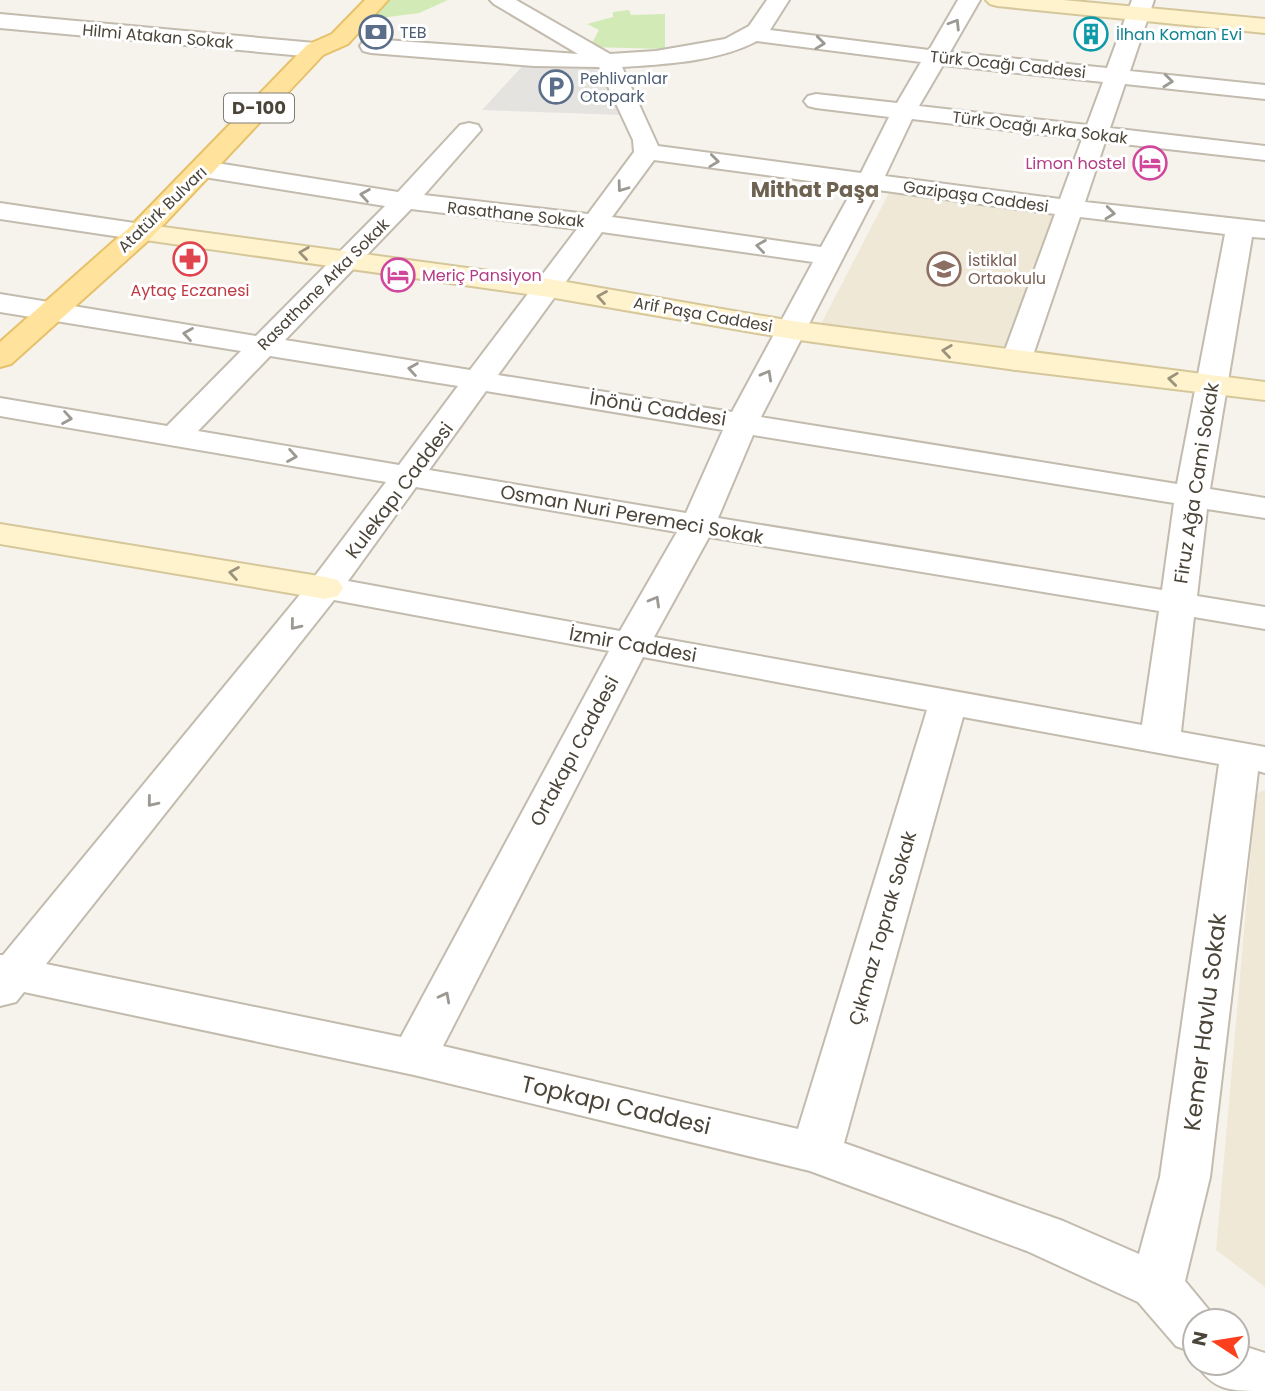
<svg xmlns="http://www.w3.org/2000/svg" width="1265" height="1391" font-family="Poppins,sans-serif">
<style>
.education{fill:#efe8d6}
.green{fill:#d2eab5}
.parking{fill:#e5e3e0}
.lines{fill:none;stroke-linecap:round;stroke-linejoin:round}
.street-casing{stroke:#c2bbae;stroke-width:4}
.secondary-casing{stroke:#d6c79b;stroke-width:4}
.primary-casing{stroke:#e6c16a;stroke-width:4}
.street{fill:#fff;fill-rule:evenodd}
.secondary{fill:#fff3cd;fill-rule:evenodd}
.primary{fill:#ffe39c;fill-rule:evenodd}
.oneway{stroke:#9c9892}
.oneway2{stroke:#9c937c}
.labels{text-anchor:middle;stroke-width:6;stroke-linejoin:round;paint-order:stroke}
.far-service-label{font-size:16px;fill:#4e5e75;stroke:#fff;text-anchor:start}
.far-culture-label{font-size:16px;fill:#0d838f;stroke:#fff;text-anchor:start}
.far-street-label{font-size:16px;fill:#4b4439;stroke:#fff}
.far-hotel-label{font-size:16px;fill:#b23c85;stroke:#fff;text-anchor:end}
.far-education-label{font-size:16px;fill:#785e54;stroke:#fff;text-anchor:start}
.far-health-label{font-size:16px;fill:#be3a42;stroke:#fff}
.shield{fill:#fff;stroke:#817c74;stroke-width:2}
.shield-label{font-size:18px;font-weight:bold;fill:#4b4439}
.street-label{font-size:19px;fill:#4b4439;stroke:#fff}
.far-district-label{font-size:21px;font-weight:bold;fill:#6e6250;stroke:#fff}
.near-street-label{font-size:23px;fill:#4b4439;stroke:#fff}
</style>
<rect width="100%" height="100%" fill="#f6f3ec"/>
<path class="education" d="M889,193l172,21 -56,138 -184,-28z
M1265,790v497l-49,-37 40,-456z"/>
<path class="green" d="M387,0h61l-29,13 -46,6z
M629,10l2,5 34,-1v35l-75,-2 9,-17 -12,-6 26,-7v-5z"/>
<path class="parking" d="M527,61l72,3 23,51 -140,-5z"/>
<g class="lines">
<defs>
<path id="street" d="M490,0h26l94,54 46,-3 69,-12 24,-13 18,-26h22l-19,30 159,20 29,-50h22l-30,52 157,16 25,-68h22l-24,71 135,14v14l-140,-15 -15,44 155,18v14l-160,-18 -20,60 180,20v16l-13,-1 -42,252 55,9v20l-58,-9 -10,87 68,11v22l-71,-12 -13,115 84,15v26l-7,-2 -48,406 -25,104 33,40h-23v32l-19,-7 -38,-44 -111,-51 -217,-80 -396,-96 -390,-83 -8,10 -16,4v-51h3l309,-375 74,-98 -386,-66v-18l167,28 74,-75 -241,-39v-18l256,42 129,-130 -181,-29 -9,-3 -4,-5 4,-5 9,-3 194,31 62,-67 9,-2 9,2 3,5 -57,65 164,19 46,-62 -1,-12 -34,-73 -65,-1 -163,-13 -8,-2 -3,-5 3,-5 8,-2 207,15 -84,-50zM757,41l164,21 -24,41 -81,-9 -8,2 -4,5 4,5 8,2 73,9 -28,56 -203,-27 -36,-79c43,-3 95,-5 135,-26zM943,65l160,17 -16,43 -168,-19zM912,119l170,20 -22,60 -175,-23zM654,160l200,27 -33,60 -209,-30zM878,190l177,24 -54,147 4,6 11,3 11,-3 4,-6 49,-144 145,17 -48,250 -416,-67zM411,209l166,20 -107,141 -185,-30zM602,232l211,30 -81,150 -234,-37zM270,356l188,30 -59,79 -201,-34zM486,391l237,39 -37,83 -257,-43zM753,435l421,68 -12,87 -444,-72zM416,487l261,45 -57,99 -272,-50zM709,537l450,74 -17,114 -488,-88zM334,600l275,51 -208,386 -355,-73zM643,657l284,53 -129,419 -355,-83zM963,717l256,47 -59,413 -21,77 -76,-33 -219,-78z
M0,14l315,29 8,2 3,5 -3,5 -8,2 -315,-29z
M0,203l141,21 10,2 3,6 -3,6 -10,2 -141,-21z
M1237,1344l28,9v38c-34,0 -52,0 -69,-28h41z"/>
<path id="secondary" d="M986,0h77l202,19v14l-268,-27 -7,-2z
M141,224l408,55 243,42 473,61v18l-249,-30 -224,-31 -243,-42 -418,-59 -3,-6 3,-6z
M0,524l325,53 13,3 5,8 -5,8 -13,3 -325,-55z"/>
<path id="primary" d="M365,0h23l-40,44 -25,11 -172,183 -140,126 -11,3v-25l131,-116 176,-181 25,-11z"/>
</defs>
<use href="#street" class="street-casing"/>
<use href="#secondary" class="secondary-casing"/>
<use href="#primary" class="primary-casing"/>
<use href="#street" class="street"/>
<use href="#secondary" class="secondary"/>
<use href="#primary" class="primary"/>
</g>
<defs><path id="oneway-chevron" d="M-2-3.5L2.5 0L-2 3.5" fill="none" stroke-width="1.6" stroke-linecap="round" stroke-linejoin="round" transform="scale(1.75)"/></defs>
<g class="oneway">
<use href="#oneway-chevron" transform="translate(955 24) rotate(-58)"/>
<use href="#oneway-chevron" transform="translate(820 43) rotate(7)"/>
<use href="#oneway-chevron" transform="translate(1168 81) rotate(6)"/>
<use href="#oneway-chevron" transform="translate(714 161) rotate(7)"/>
<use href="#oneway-chevron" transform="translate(622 187) rotate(126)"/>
<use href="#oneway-chevron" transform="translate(365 195) rotate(-171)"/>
<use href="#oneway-chevron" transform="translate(1110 213) rotate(6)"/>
<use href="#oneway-chevron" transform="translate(761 246) rotate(-172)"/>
<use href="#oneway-chevron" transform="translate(188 334) rotate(-171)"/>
<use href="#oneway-chevron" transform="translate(413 369) rotate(-171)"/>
<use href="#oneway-chevron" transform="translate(767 375) rotate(-61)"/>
<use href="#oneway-chevron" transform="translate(67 418) rotate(9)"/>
<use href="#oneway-chevron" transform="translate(292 456) rotate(10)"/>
<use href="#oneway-chevron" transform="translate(655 601) rotate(-60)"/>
<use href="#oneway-chevron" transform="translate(295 625) rotate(129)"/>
<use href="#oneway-chevron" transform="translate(152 802) rotate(129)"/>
<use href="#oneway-chevron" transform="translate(445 997) rotate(-62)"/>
</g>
<g class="oneway2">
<use href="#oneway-chevron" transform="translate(304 253) rotate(-172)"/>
<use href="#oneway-chevron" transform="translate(602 297) rotate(-170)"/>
<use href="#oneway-chevron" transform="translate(947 351) rotate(-172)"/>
<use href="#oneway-chevron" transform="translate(1173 379) rotate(-173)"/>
<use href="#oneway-chevron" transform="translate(234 573) rotate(-171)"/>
</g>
<defs>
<symbol id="bank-ring" viewBox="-11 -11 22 22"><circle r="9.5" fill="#fff" stroke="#5c6f8a" stroke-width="1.5"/><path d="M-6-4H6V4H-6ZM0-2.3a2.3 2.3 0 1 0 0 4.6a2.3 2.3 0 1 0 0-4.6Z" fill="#5c6f8a"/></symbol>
<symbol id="building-ring" viewBox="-11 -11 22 22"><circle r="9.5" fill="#fff" stroke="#0f9aa8" stroke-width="1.5"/><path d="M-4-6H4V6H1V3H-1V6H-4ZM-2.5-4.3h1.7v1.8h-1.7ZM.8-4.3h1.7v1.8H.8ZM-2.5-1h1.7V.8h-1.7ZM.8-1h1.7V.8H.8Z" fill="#0f9aa8"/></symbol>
<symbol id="parking-ring" viewBox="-11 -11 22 22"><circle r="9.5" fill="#fff" stroke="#5c6f8a" stroke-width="1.5"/><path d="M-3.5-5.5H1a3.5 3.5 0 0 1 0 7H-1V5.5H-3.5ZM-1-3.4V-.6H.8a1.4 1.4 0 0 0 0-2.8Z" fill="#5c6f8a"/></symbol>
<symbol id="hotel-ring" viewBox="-11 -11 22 22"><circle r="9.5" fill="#fff" stroke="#d1479c" stroke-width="1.5"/><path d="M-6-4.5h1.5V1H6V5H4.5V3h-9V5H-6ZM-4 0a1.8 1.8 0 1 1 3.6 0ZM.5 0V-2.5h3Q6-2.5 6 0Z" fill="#d1479c"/></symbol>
<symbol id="pharmacy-ring" viewBox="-11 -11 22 22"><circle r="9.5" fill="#fff" stroke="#e0444e" stroke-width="1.5"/><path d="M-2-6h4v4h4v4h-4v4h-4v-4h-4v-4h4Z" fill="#e0444e"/></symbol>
<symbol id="school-ring" viewBox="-11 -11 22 22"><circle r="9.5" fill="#fff" stroke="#8d6e63" stroke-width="1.5"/><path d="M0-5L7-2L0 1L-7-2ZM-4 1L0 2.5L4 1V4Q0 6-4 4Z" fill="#8d6e63"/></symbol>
</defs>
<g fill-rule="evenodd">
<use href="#bank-ring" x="357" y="13" width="38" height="38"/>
<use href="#building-ring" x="1072" y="15" width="38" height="38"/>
<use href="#parking-ring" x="537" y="68" width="38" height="38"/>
<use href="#hotel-ring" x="1131" y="144" width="38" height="38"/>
<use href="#pharmacy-ring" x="171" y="240" width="38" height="38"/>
<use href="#school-ring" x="925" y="250" width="38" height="38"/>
<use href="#hotel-ring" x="379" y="256" width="38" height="38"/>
</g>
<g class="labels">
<g class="far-service-label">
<text x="400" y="38">TEB</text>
<text x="580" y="84">Pehlivanlar<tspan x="580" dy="18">Otopark</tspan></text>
</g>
<g class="far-culture-label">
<text x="1116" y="40">İlhan Koman Evi</text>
</g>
<g class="far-street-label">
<text transform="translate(158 36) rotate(5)" y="6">Hilmi Atakan Sokak</text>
<text transform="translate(1008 64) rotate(6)" y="6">Türk Ocağı Caddesi</text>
<text transform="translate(1040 127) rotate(7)" y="6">Türk Ocağı Arka Sokak</text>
<text transform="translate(976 196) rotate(8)" y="6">Gazipaşa Caddesi</text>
<text transform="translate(162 209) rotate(-44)" y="6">Atatürk Bulvarı</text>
<text transform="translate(516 214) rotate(6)" y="6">Rasathane Sokak</text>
<text transform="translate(323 284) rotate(-45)" y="6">Rasathane Arka Sokak</text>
<text transform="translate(703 314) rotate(10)" y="6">Arif Paşa Caddesi</text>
</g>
<g class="far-hotel-label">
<text x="1126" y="169">Limon hostel</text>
<text x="422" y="281" text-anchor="start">Meriç Pansiyon</text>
</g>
<g class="far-education-label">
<text x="968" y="266">İstiklal<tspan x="968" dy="18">Ortaokulu</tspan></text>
</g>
<g class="far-health-label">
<text x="190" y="296">Aytaç Eczanesi</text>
</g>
<rect class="shield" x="224" y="93.5" width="70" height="29" rx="5"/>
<g class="shield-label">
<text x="259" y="114">D-100</text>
</g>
<g class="street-label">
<text transform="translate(658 408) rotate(9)" y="7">İnönü Caddesi</text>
<text transform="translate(1196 483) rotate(-81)" y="7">Firuz Ağa Cami Sokak</text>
<text transform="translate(399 490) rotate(-53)" y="7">Kulekapı Caddesi</text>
<text transform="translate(632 514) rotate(10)" y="7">Osman Nuri Peremeci Sokak</text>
<text transform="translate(633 644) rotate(10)" y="7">İzmir Caddesi</text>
<text transform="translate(574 751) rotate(-62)" y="7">Ortakapı Caddesi</text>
<text transform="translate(882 928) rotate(-74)" y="7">Çıkmaz Toprak Sokak</text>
</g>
<g class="far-district-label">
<text x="815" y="197">Mithat Paşa</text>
</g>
<g class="near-street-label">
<text transform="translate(1205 1022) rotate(-83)" y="8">Kemer Havlu Sokak</text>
<text transform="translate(616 1105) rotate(13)" y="8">Topkapı Caddesi</text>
</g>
</g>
<g transform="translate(1216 1342) rotate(282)"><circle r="33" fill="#ffffff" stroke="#b7b4b0" stroke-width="2"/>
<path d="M0-5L12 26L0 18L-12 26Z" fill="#fc3f1d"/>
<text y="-10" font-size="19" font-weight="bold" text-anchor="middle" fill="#4b4439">N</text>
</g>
</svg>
